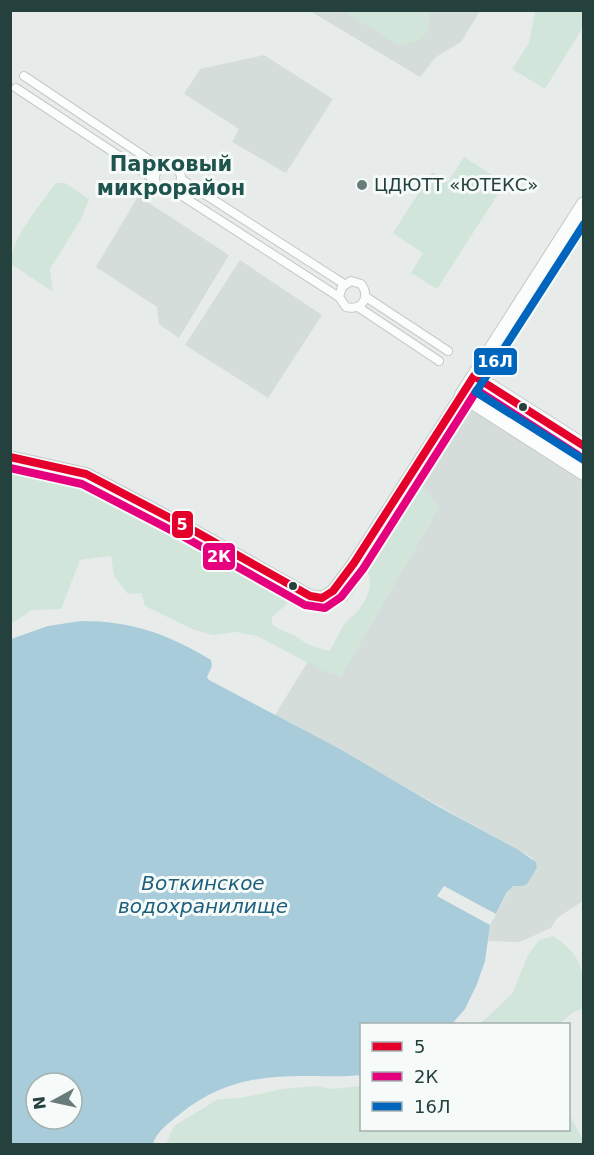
<svg xmlns="http://www.w3.org/2000/svg" width="594" height="1155" font-family="'DejaVu Sans',sans-serif">
<style>
.built{fill:#d5dddb}
.green{fill:#d1e5da}
.water{fill:#a9ccda;fill-rule:evenodd}
.pier{fill:#e7eceb}
.lines{fill:none;stroke-linecap:round;stroke-linejoin:round}
.pedestrian-casing{stroke:#c4c9c8;stroke-width:10}
.minor-casing{stroke:#c4c9c8;stroke-width:14}
.tertiary-casing{stroke:#c4c9c8;stroke-width:16}
.pedestrian{stroke:#fbfcfc;stroke-width:8}
.minor{stroke:#fbfcfc;stroke-width:10}
.tertiary{stroke:#fbfcfc;stroke-width:14}
.bus-1-casing{stroke:#f6faf9;stroke-width:12}
.bus-2-casing{stroke:#f6faf9;stroke-width:12}
.bus-3-casing{stroke:#f6faf9;stroke-width:12}
.bus-1{stroke:#e4002b;stroke-width:8}
.bus-2{stroke:#e5007d;stroke-width:8}
.bus-3{stroke:#0065bd;stroke-width:8}
.poi-dot{fill:#687d7a;stroke:#f6faf9;stroke-width:2}
.bus-dot{fill:#24413d;stroke:#f6faf9;stroke-width:2}
.labels{text-anchor:middle;stroke-width:6;stroke-linejoin:round;paint-order:stroke}
.poi-label{font-size:18px;fill:#24413d;stroke:#f6faf9;text-anchor:start}
.water-label{font-size:20px;font-style:italic;fill:#1d5f7d;stroke:#f6faf9}
.quarter-label{font-size:21px;font-weight:bold;fill:#1f534e;stroke:#f6faf9}
.line-badge{stroke:#f6faf9;stroke-width:2}
.badge-label{font-size:16px;text-anchor:middle;font-weight:bold;fill:#fff}
</style>
<rect width="100%" height="100%" fill="#e7eceb"/>
<path class="built" d="M310,11h170l-19,31 -25,15 -16,20z
M264,55l69,44 -47,74 -54,-31 7,-13 -55,-35 16,-25z
M138,196l91,59 -50,83 -20,-14 -2,-17 -61,-40z
M240,260l82,55 -54,83 -83,-53z
M463,401l120,77v423l-26,17 -6,10 -31,14 -32,-1 2,-16 20,-37 6,-3 4,1 15,-14 2,-4 -1,-6 -5,-5 -256,-142 35,-57 31,18 98,-169 -21,-25 -7,-1z"/>
<path class="green" d="M343,11h86c4,21 -10,35 -32,33z
M535,11h48v16l-38,62 -33,-20 17,-26z
M464,157l41,26 -68,106 -26,-16 12,-20 -30,-20 39,-61 16,10z
M56,183h9l24,16 -8,20 -31,50 3,23 -42,-28c-1,-25 30,-60 45,-81z
M474,376l109,70v27l-121,-78z
M11,465l15,2 55,15 99,54 6,-4 113,61 -27,24v7l5,4 19,8 11,8 22,7c7,-9 10,-20 17,-29 3,-4 8,-6 11,-10 14,-18 19,-33 3,-52l51,-79 7,1 21,25 -98,170 -19,-7 -65,-34 -21,-4 -23,3 -21,-6 -47,-23 -4,-13 -13,1 -14,-18 -3,-20 -31,4 -19,49 -29,1 -21,14z
M353,572l5,3 2,8 -13,19 -9,1 -3,-5 1,-5z
M553,936c32,21 31,37 30,72l-11,5 -13,11h-79l32,-30 16,-39 11,-15z
M315,1086l18,3 28,-3 1,44h206l1,-16 13,24 1,6h-417l8,-18 44,-27 22,-1 43,-9z"/>
<path class="water" d="M81,621c51,0 87,13 130,39l1,6 -5,11 2,3 129,68 101,59 78,42 19,13 1,6 -10,16 -4,2h-10l-6,6 -17,33 -5,36 -8,23 -12,25 -13,15h-90l-1,51c-15,2 -30,1 -46,1 -52,-1 -93,4 -135,38 -10,8 -24,18 -27,30h-142v-505l37,-13zM36,1083h36v36h-36z"/>
<path class="pier" d="M444,886l52,28 -6,11 -53,-29z"/>
<g class="lines">
<defs>
<path id="pedestrian" d="M24,76l136,91
M16,88l138,91
M155 178a13 13 0 1 1 26 0a13 13 0 1 1-26 0Z
M181,179l163,105
M173,190l166,107 7,10c16,4 25,-10 15,-23l-10,-3 -9,6 -3,10
M366,297l82,54
M358,307l81,54"/>
<path id="minor" d="M10,457l76,17 105,55 119,67 12,2 11,-7 21,-28 108,-168"/>
<path id="tertiary" d="M584,204l-122,191 122,78
M474,376l110,70"/>
</defs>
<use href="#pedestrian" class="pedestrian-casing"/>
<use href="#minor" class="minor-casing"/>
<use href="#tertiary" class="tertiary-casing"/>
<use href="#pedestrian" class="pedestrian"/>
<use href="#minor" class="minor"/>
<use href="#tertiary" class="tertiary"/>
<defs>
<path id="bus-1" d="M10,457l76,17 105,55 119,67 12,2 11,-7 21,-28 120,-187 110,70"/>
<path id="bus-2" d="M10,468l72,16 104,54 119,67 20,3 16,-11 22,-28 114,-179 101,65"/>
<path id="bus-3" d="M584,224l-108,168 108,68"/>
</defs>
<use href="#bus-1" class="bus-1-casing"/>
<use href="#bus-2" class="bus-2-casing"/>
<use href="#bus-3" class="bus-3-casing"/>
<use href="#bus-1" class="bus-1"/>
<use href="#bus-2" class="bus-2"/>
<use href="#bus-3" class="bus-3"/>
</g>
<circle class="poi-dot" cx="362" cy="185" r="6"/>
<g class="bus-dot">
<circle cx="523" cy="407" r="5"/>
<circle cx="293" cy="586" r="5"/>
</g>
<g class="labels">
<g class="poi-label">
<text x="374" y="191">ЦДЮТТ «ЮТЕКС»</text>
</g>
<g class="water-label">
<text x="203" y="890">Воткинское<tspan x="203" dy="23">водохранилище</tspan></text>
</g>
<g class="quarter-label">
<text x="171" y="171">Парковый<tspan x="171" dy="24">микрорайон</tspan></text>
</g>
</g>
<g class="line-badge">
<rect x="473" y="347" width="45" height="29" rx="6" fill="#0065bd"/>
<rect x="171" y="510" width="23" height="29" rx="6" fill="#e4002b"/>
<rect x="202" y="542" width="34" height="29" rx="6" fill="#e5007d"/>
</g>
<g class="badge-label">
<text x="495" y="367">16Л</text>
<text x="182" y="530">5</text>
<text x="219" y="562">2К</text>
</g>
<rect width="594" height="1155" fill="none" stroke="#24413d" stroke-width="24"/>
<rect x="360" y="1023" width="210" height="108" fill="#f6faf9" stroke="#a2b0ae" stroke-width="1.5"/>
<rect x="372" y="1042" width="30" height="9" fill="#e4002b" stroke="#a2b0ae" stroke-width="1.5"/>
<text x="414" y="1053" font-size="18" fill="#24413d">5</text>
<rect x="372" y="1072" width="30" height="9" fill="#e5007d" stroke="#a2b0ae" stroke-width="1.5"/>
<text x="414" y="1083" font-size="18" fill="#24413d">2К</text>
<rect x="372" y="1102" width="30" height="9" fill="#0065bd" stroke="#a2b0ae" stroke-width="1.5"/>
<text x="414" y="1113" font-size="18" fill="#24413d">16Л</text>
<g transform="translate(54 1101) rotate(262)"><circle r="28" fill="#f6faf9" stroke="#a2b0ae" stroke-width="1.5"/>
<path d="M0-4.5L10 22L0 15L-10 22Z" fill="#687d7a"/>
<text y="-9" font-size="16" font-weight="bold" text-anchor="middle" fill="#24413d">N</text>
</g>
</svg>
